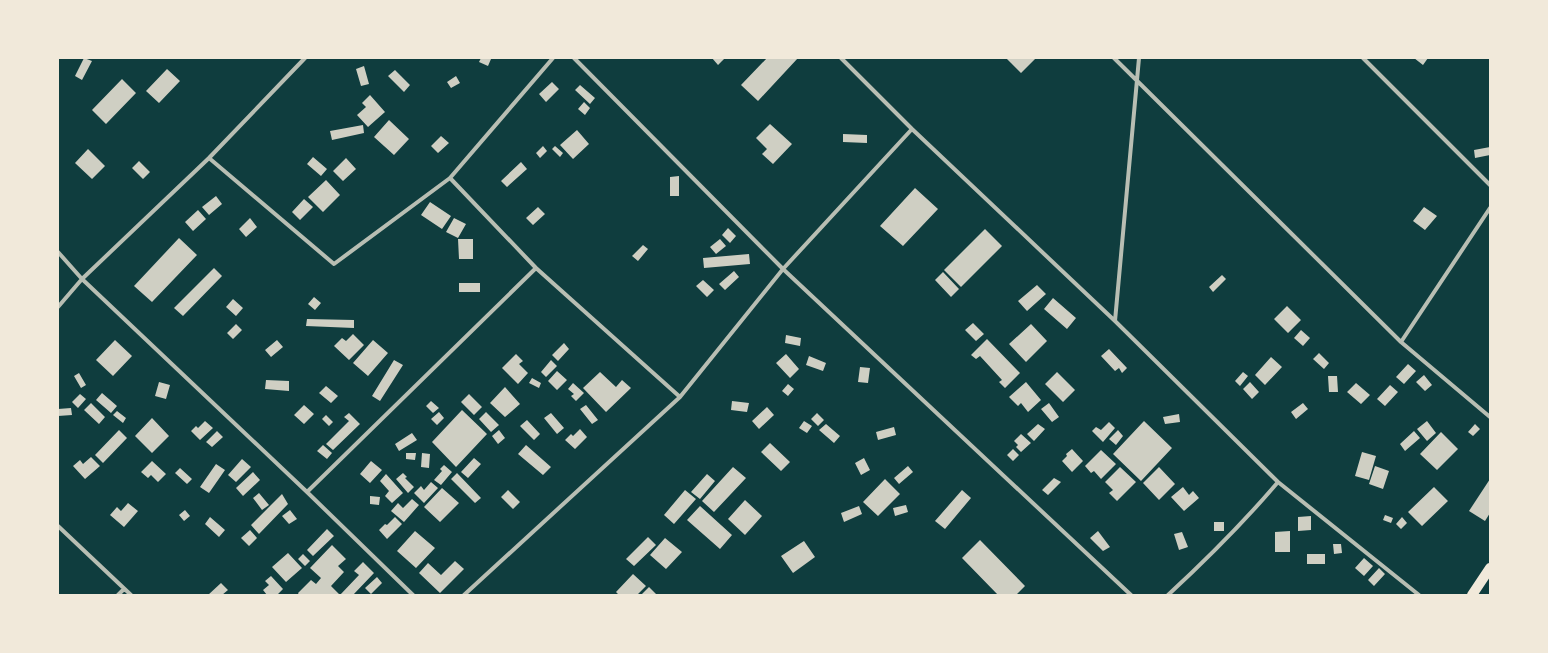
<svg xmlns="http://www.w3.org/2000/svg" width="1548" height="653" font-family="Jost,sans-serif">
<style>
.building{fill:#cfcfc3}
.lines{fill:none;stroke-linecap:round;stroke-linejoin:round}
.minor{stroke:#b8beb3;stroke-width:4}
.primary{stroke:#f1e9da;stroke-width:10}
</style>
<rect width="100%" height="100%" fill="#0f3d3e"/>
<path class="building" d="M84,58l8,3 -10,19 -7,-4z
M481,58l10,1 -3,7 -9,-4z
M712,58h13l-7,7z
M767,58h31l-40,43 -17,-16z
M1006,58h30l-15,15z
M1414,58h14l-5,7z
M364,66l5,18 -8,2 -5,-17z
M167,69l13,12 -21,22 -13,-12z
M395,70l15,15 -6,7 -16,-16z
M456,76l4,7 -9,5 -4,-6z
M122,79l14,14 -30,31 -14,-14z
M552,82l7,7 -13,13 -7,-8z
M580,85l15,13 -5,6 -15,-14z
M370,95l15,17 -17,15 -11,-12 9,-8 -4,-4z
M584,102l6,6 -5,7 -7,-6z
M389,120l20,19 -15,16 -20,-18z
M770,124l22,20 -19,20 -11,-10 5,-5 -11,-11z
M363,125l1,8 -32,7 -2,-9z
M577,130l12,14 -16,15 -13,-14z
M843,134l24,1v8l-24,-1z
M441,136l8,7 -11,10 -7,-7z
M543,146l4,5 -7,7 -4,-5z
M555,146l8,7 -3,4 -8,-8z
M1490,147v8l-15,3 -1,-8z
M88,149l17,17 -13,13 -17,-16z
M313,157l14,12 -6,7 -14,-12z
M346,158l10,11 -13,12 -10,-10z
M139,161l11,11 -7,7 -11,-11z
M521,162l6,7 -20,18 -6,-6z
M679,176v20h-9v-19z
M326,180l14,15 -17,17 -15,-15z
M915,188l23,21 -35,37 -23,-20z
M216,196l6,8 -13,11 -7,-8z
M304,199l9,8 -13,13 -8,-8z
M430,202l21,14 -9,13 -21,-14z
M538,207l7,7 -12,11 -7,-7z
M1424,207l13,9 -12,14 -12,-9z
M198,210l8,9 -13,12 -8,-9z
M250,218l7,9 -11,10 -7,-8z
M454,218l12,6 -8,14 -12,-6z
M728,228l8,8 -6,7 -8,-8z
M985,229l17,17 -41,41 -17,-17z
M179,238l18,17 -45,47 -18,-16z
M458,239h15v20h-14z
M720,239l6,7 -10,8 -6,-7z
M643,245l5,4 -10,12 -6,-5z
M749,254l1,10 -46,4 -1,-10z
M214,268l8,8 -39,40 -9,-8z
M734,271l5,6 -14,13 -6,-6z
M943,272l16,17 -8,8 -16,-17z
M1222,275l4,4 -13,13 -4,-5z
M703,280l11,10 -7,7 -11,-11z
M459,283h21v9h-21z
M1037,285l9,9 -19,17 -9,-10z
M314,297l7,6 -6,7 -7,-6z
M1053,298l23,20 -9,11 -23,-20z
M233,299l10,9 -7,8 -10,-9z
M1287,306l14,14 -13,13 -14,-14z
M307,319l47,1v8l-48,-2z
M973,323l11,11 -8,7 -11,-11z
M236,324l6,6 -9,9 -6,-6z
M1031,324l16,17 -21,21 -17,-18z
M1301,330l9,8 -7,8 -9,-8z
M353,334l11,11 -15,15 -15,-14 8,-8 4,3z
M786,335l15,3 -1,8 -15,-3z
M987,339l33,34 -15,15 -6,-6 3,-2 -22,-24 -4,3 -5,-4z
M115,340l17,16 -19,20 -17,-16z
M277,340l6,7 -12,10 -6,-7z
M373,340l15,13 -20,23 -15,-13z
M564,343l5,6 -11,12 -6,-6z
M1109,349l18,19 -5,5 -3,-5 -4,3 -14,-15z
M1319,353l10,10 -5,6 -11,-10z
M516,354l7,7 -4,3 9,9 -10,11 -16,-16z
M786,354l13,15 -9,9 -14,-15z
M809,356l17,7 -3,8 -17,-6z
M1271,357l11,10 -17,18 -10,-10z
M394,360l9,5 -23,36 -8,-5z
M551,360l6,6 -11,11 -5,-5z
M1408,364l8,7 -12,13 -8,-7z
M860,367l10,1 -2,15 -10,-1z
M557,371l10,9 -10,10 -9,-9z
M600,372l16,15 6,-7 9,8 -25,24 -23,-24z
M1057,372l18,18 -12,12 -18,-18z
M1243,372l5,4 -8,10 -5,-5z
M79,373l7,12 -5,3 -7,-12z
M1424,375l8,10 -7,6 -9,-9z
M1328,376h9l1,16h-9z
M532,378l9,5 -2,5 -10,-5z
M266,380l23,1v10l-24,-2z
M159,382l11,3 -4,14 -11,-3z
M1026,382l15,18 -13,12 -7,-9 -3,3 -9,-9z
M1250,382l9,10 -7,7 -9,-10z
M573,383l11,10 -8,8 -5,-5 3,-2 -6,-5z
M1356,383l14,12 -9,9 -14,-12z
M788,384l6,5 -6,7 -6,-5z
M1390,385l8,7 -13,14 -8,-7z
M326,386l12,10 -7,7 -12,-10z
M505,387l15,17 -15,13 -15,-14z
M102,393l15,13 -6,7 -15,-13z
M80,394l6,5 -8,9 -6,-6z
M469,394l13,13 -8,8 -13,-13z
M431,401l8,7 -6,5 -7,-7z
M732,401l17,2 -2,9 -16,-2z
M91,403l14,14 -6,7 -15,-14z
M1049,403l10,14 -7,5 -11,-13z
M1303,403l5,6 -12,10 -5,-7z
M304,405l10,9 -10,10 -10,-9z
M586,405l12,15 -6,4 -12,-15z
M767,407l7,8 -15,14 -7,-8z
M71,408l1,7 -14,1v-7z
M462,410l25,24 -31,33 -24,-25z
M117,411l9,7 -3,5 -10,-8z
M439,412l5,6 -7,7 -6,-6z
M486,412l13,13 -8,7 -12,-13z
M349,413l11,11 -27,26 -7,-6 23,-23 -5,-4z
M551,413l13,15 -7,6 -13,-16z
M817,413l7,7 -6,6 -7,-7z
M1179,414l1,8 -15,2 -2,-7z
M326,415l7,7 -4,4 -7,-7z
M152,418l17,18 -17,17 -17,-17z
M527,420l13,14 -6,6 -14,-14z
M205,421l8,7 -13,12 -9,-9 5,-5 2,2z
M804,421l8,5 -5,7 -8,-5z
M1144,421l28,27 -31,33 -28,-27z
M1427,421l9,12 -9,8 -10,-12z
M1109,422l6,6 -12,14 -11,-11 4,-4 5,3z
M826,424l14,12 -6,7 -15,-13z
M1038,424l7,5 -11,12 -7,-7z
M1475,424l5,5 -7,7 -5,-4z
M894,427l2,8 -18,5 -2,-8z
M580,429l7,8 -12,12 -10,-9 6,-6 2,2z
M119,430l8,8 -24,25 -8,-8z
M499,430l6,8 -7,6 -6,-8z
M1118,430l5,6 -7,9 -7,-6z
M217,431l6,6 -11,10 -6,-5z
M1414,431l6,7 -15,13 -5,-7z
M1441,432l17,17 -21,21 -17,-16z
M412,433l5,7 -18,11 -4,-7z
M1021,434l10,9 -10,9 -5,-5 2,-2 -4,-4z
M770,443l20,19 -9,9 -20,-19z
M323,445l9,8 -5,6 -10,-8z
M526,445l25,22 -8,8 -25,-21z
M1013,449l6,6 -6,6 -6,-6z
M1072,449l11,12 -11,11 -10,-11 5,-5 -1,-2z
M1101,450l15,14 -15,15 -7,-8 -3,2 -6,-7z
M1362,452l14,4 -7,24 -14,-4z
M406,453h10l-1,7 -9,-1z
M422,453l8,1 -1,14 -8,-1z
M91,457l9,9 -15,13 -12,-13 7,-6 3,4z
M474,458l7,6 -13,14 -7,-6z
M864,458l6,12 -9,5 -6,-12z
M242,459l9,8 -15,15 -8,-7z
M152,461l14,13 -8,8 -7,-7 -3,3 -7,-6z
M371,461l11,9 -12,13 -10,-9z
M216,464l9,6 -16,23 -9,-6z
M444,465l8,7 -11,13 -7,-5 8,-9 -2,-2z
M908,466l5,6 -14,12 -5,-6z
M1375,466l14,5 -6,18 -14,-5z
M733,467l13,11 -32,34 -12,-11z
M1120,467l16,15 -19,19 -8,-8 4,-3 -8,-8z
M1159,467l16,17 -16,16 -16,-17z
M180,468l12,11 -5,5 -12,-11z
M253,472l7,8 -17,16 -7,-8z
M403,473l4,4 -2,1 9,9 -6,6 -12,-14z
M457,473l24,25 -6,5 -24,-24z
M386,474l17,19 -11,10 -7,-7 4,-5 -9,-10z
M707,474l8,7 -15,18 -9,-7z
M1054,478l7,4 -13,13 -6,-5z
M885,479l15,15 -22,22 -15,-14z
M1490,479v34l-5,8 -16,-10z
M431,482l7,6 -14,15 -10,-10 7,-7 3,4z
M1183,487l6,8 4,-4 6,7 -15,13 -13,-14z
M1434,487l14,14 -26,25 -14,-14z
M442,488l17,15 -19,19 -16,-15z
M508,490l12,12 -7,7 -12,-12z
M685,490l11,9 -22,25 -10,-9z
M962,490l9,8 -26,31 -10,-8z
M259,493l10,12 -7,5 -9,-12z
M282,494l6,10 -29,30 -8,-9z
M370,496l10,1 -1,8 -9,-1z
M412,499l7,6 -15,17 -13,-11 7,-8 5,5z
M745,500l17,16 -17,19 -17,-16z
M128,503l10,8 -14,16 -14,-12 7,-8 4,4z
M906,505l2,7 -13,4 -2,-8z
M700,506l32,29 -12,14 -33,-29z
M859,506l3,8 -18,8 -3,-9z
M185,510l5,6 -6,5 -5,-6z
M290,510l7,9 -8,5 -7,-8z
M1385,515l8,3 -2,5 -8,-3z
M1311,516v14l-13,1v-14z
M210,517l15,13 -6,7 -14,-13z
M395,517l7,7 -15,15 -8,-9 6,-6 2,1z
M1402,517l5,6 -6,6 -5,-5z
M1214,522h10v9h-10z
M327,529l7,7 -21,20 -6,-6z
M250,530l7,8 -8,8 -8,-8z
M415,531l20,17 -19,20 -19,-17z
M1098,531l12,16 -7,4 -13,-13z
M1290,531v21h-15v-20z
M1182,532l6,15 -9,3 -5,-16z
M648,537l8,8 -22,21 -8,-7z
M665,538l17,14 -16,17 -16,-14z
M980,540l45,46 -9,9h-18l-36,-37z
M804,541l11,16 -22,16 -12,-17z
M1333,544h8l1,9 -8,1z
M332,545l14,14 -8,7 6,6 -13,14 9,9 19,-20 -5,-4 9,-9 11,11 -21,22h-54l-1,-2 13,-13 5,4 5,-6 -11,-10z
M288,553l14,15 -16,14 -14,-15z
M303,554l7,7 -5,5 -7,-7z
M1307,554h18v10h-18z
M1364,558l9,8 -9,10 -9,-8z
M455,561l9,8 -24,24 -21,-20 9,-10 13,12z
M1379,568l6,6 -11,12 -6,-6z
M633,574l13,12 -9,9h-18l-3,-3z
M271,576l12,13 -6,6h-10l-4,-5 6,-5 -4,-4z
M377,577l5,6 -11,11 -6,-6z
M221,583l7,7 -6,5h-14z
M649,587l8,8h-16z"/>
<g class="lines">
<path class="minor" d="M574,58l209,211 348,326
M841,58l71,71 203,192 163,161 141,113
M1114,58l287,284 89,75
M1363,58l127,127
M209,158l125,106 116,-86 103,-120
M450,178l86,90 144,129
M58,252l24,27 225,213 106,103
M58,307l24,-28 127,-121 96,-100
M1115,321l24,-263
M1401,342l89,-134
M307,492l229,-224
M58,526l73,69
M118,595l6,-6
M464,595l216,-198 103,-128 129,-140
M1168,595c39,-36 76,-73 110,-113"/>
<path class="primary" d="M1472,595l18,-27"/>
</g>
<rect width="1548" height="653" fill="none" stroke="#f1e9da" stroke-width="118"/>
</svg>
